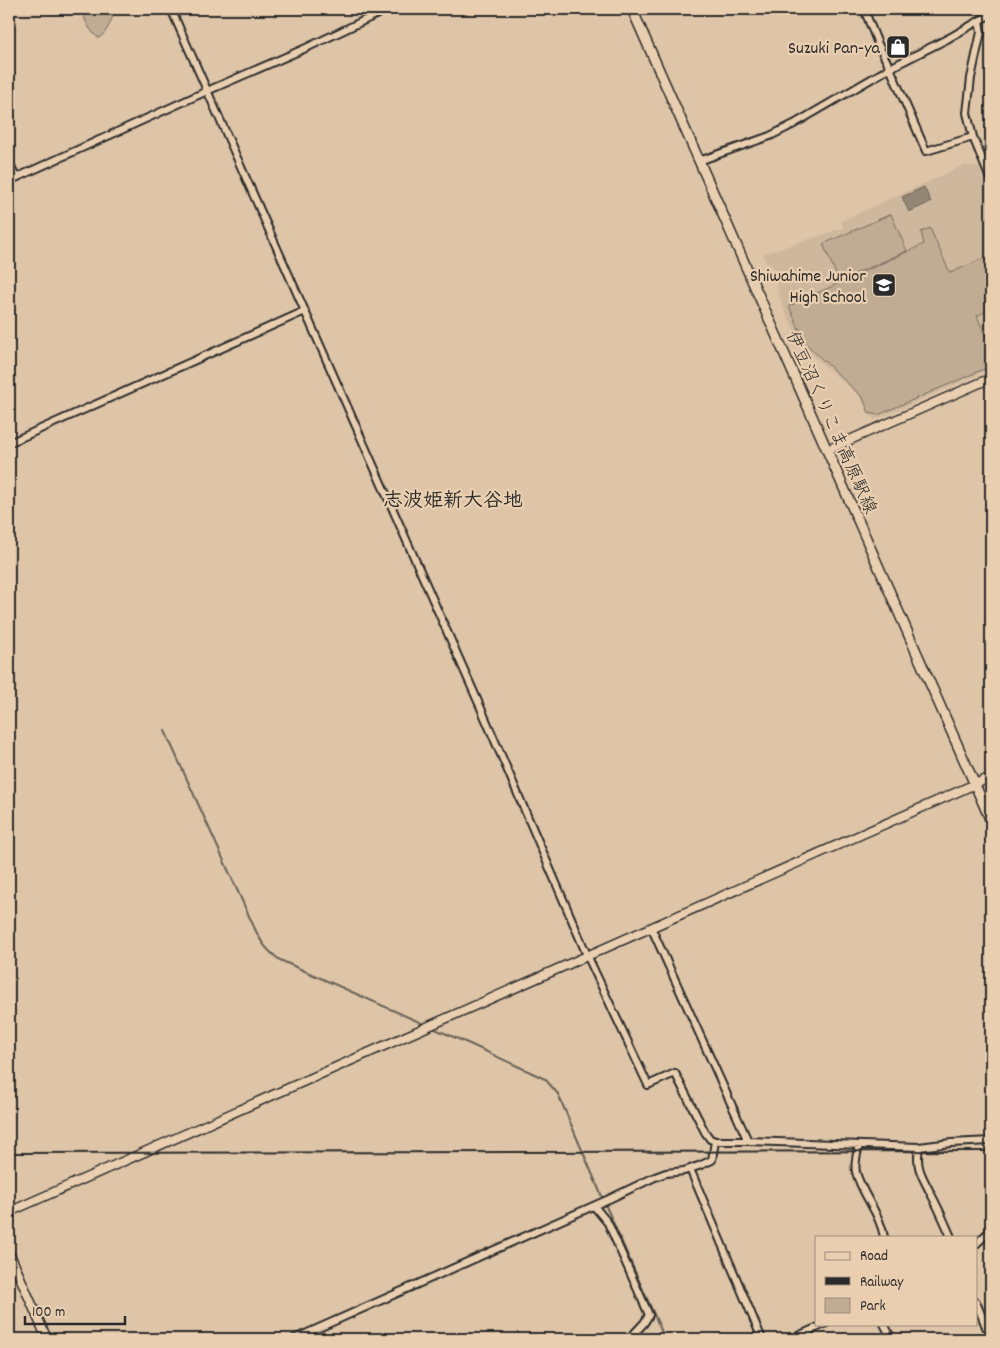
<svg xmlns="http://www.w3.org/2000/svg" width="1000" height="1348" font-family="Dekko,'Klee One',sans-serif">
<style>
.built{fill:#ceb89d}
.green{fill:#c0ab93;stroke:#766b5f}
.water{fill:#948675;stroke:#6a6257}
.lines{fill:none;stroke-linecap:round;stroke-linejoin:round}
.stream{stroke:#6a6257;stroke-width:2}
.minor-casing{stroke:#2b2b2b;stroke-width:10}
.tertiary-casing{stroke:#2b2b2b;stroke-width:11}
.secondary-casing{stroke:#2b2b2b;stroke-width:12}
.minor{stroke:#e9cfb0;stroke-width:6}
.tertiary{stroke:#e9cfb0;stroke-width:8}
.secondary{stroke:#e9cfb0;stroke-width:9}
.rail{stroke:#2b2b2b;stroke-width:2}
.labels{text-anchor:middle;stroke-width:4.5;stroke-linejoin:round;paint-order:stroke}
.poi-label{font-size:18px;fill:#2b2b2b;stroke:#e9cfb0;text-anchor:end}
.street-label{font-size:18px;fill:#2b2b2b;stroke:#e9cfb0}
.quarter-label{font-size:20px;font-weight:bold;fill:#2b2b2b;stroke:#e9cfb0}
</style>
<rect width="100%" height="100%" fill="#dec5a8"/>
<filter id="ink" filterUnits="userSpaceOnUse"><feTurbulence type="fractalNoise" baseFrequency=".02" numOctaves="2"/><feDisplacementMap in="SourceGraphic" scale="10" xChannelSelector="R" yChannelSelector="G"/><feConvolveMatrix kernelMatrix="1 2 1 2 8 2 1 2 1" color-interpolation-filters="sRGB"/></filter>
<g filter="url(#ink)">
<path class="built" d="M965,165l18,3 8,20v181l-116,51 -6,-5 -8,-18 -59,-50 -21,-44 -8,-36 -7,-4 -3,-9 80,-26 -2,-7z"/>
<path class="green" d="M82,9h33c-2,9 -8,24 -16,29 -8,-4 -16,-20 -17,-29z
M891,214l16,37 -68,30 -16,-37z
M930,228l20,45 39,-17 2,6v47l-14,7 14,33v17l-113,49 -9,-2 -6,-15 -58,-55 -16,-37 135,-62 -3,-12z"/>
<path class="water" d="M924,187l7,15 -22,10 -7,-15z"/>
<g class="lines">
<path class="stream" d="M165,731l89,196c7,15 12,23 26,33l146,65
M433,1028l39,17 73,34 13,15 45,105
M605,1204l60,135"/>
<defs>
<path id="minor" d="M171,9l309,697 107,249 61,130 27,-12 30,59 5,7 5,2h33l171,6 32,-4 40,-2
M864,9l14,35 12,24 36,83 47,-14
M979,21l2,11 -10,46 -4,35 6,24 18,44
M699,161l71,-25 24,-12 96,-56 59,-30 42,-24
M9,162l7,16
M9,181l198,-90 99,-43 82,-39
M9,443l296,-132
M651,927l97,214
M859,1145c-2,9 -5,18 -3,27 6,23 24,41 28,65
M919,1147c-4,22 4,30 13,49 7,13 13,27 19,41
M690,1169l72,170
M594,1206l14,17 41,92 -5,8 -15,16
M976,1244l15,-14
M976,1302l15,37
M884,1324l8,15
M294,1339l315,-140 46,-22 11,-4 18,-2 17,-6 11,-5 3,-19
M791,1339l34,-15"/>
<path id="tertiary" d="M827,450l164,-72
M9,1212l982,-435
M9,1252l38,87"/>
<path id="secondary" d="M632,9l359,812"/>
</defs>
<use href="#minor" class="minor-casing"/>
<use href="#tertiary" class="tertiary-casing"/>
<use href="#secondary" class="secondary-casing"/>
<use href="#minor" class="minor"/>
<use href="#tertiary" class="tertiary"/>
<use href="#secondary" class="secondary"/>
<path class="rail" d="M9,1153l982,-2"/>
</g>
</g>
<defs>
<symbol id="shop-square" viewBox="-11 -11 22 22"><rect x="-9" y="-9" width="18" height="18" rx="4" fill="#2b2b2b" stroke="#e9cfb0"/><path d="M-5-2.5h2.3a2.7 3.5 0 0 1 5.4 0H5L5.5 6h-11ZM-1.5-2.5h3a1.5 2.3 0 0 0-3 0Z" fill="#fff"/></symbol>
<symbol id="school-square" viewBox="-11 -11 22 22"><rect x="-9" y="-9" width="18" height="18" rx="4" fill="#2b2b2b" stroke="#e9cfb0"/><path d="M0-5L7-2L0 1L-7-2ZM-4 1L0 2.5L4 1V4Q0 6-4 4Z" fill="#fff"/></symbol>
</defs>
<g fill-rule="evenodd">
<use href="#shop-square" x="884" y="33" width="28" height="28"/>
<use href="#school-square" x="870" y="271" width="28" height="28"/>
</g>
<g class="labels">
<g class="poi-label">
<text x="880" y="53">Suzuki Pan-ya</text>
<text x="866" y="281">Shiwahime Junior<tspan x="866" dy="21">High School</tspan></text>
</g>
<g class="street-label">
<text transform="translate(832 422) rotate(66)" y="6">伊豆沼くりこま高原駅線</text>
</g>
<g class="quarter-label">
<text x="453" y="506">志波姫新大谷地</text>
</g>
</g>
<rect width="1000" height="1348" fill="none" stroke="#e9cfb0" stroke-width="30"/>
<rect x="15" y="15" width="970" height="1318" fill="none" stroke="#2b2b2b" stroke-width="2" filter="url(#ink)"/>
<rect x="815" y="1236" width="162" height="90" fill="#e9cfb0" stroke="#9d8d7b"/>
<rect x="825" y="1252" width="25" height="8" fill="#e9cfb0" stroke="#9d8d7b"/>
<text x="860" y="1260" font-size="15" fill="#2b2b2b">Road</text>
<rect x="825" y="1277" width="25" height="8" fill="#2b2b2b" stroke="#9d8d7b"/>
<text x="860" y="1286" font-size="15" fill="#2b2b2b">Railway</text>
<rect x="825" y="1298" width="25" height="15" fill="#c0ab93" stroke="#9d8d7b"/>
<text x="860" y="1310" font-size="15" fill="#2b2b2b">Park</text>
<path d="M25 1316v8h100v-8" fill="none" stroke="#2b2b2b" stroke-width="2.5"/>
<text x="32" y="1316" font-size="15" fill="#2b2b2b" stroke="#e9cfb0" stroke-width="4" paint-order="stroke">100 m</text>
</svg>
